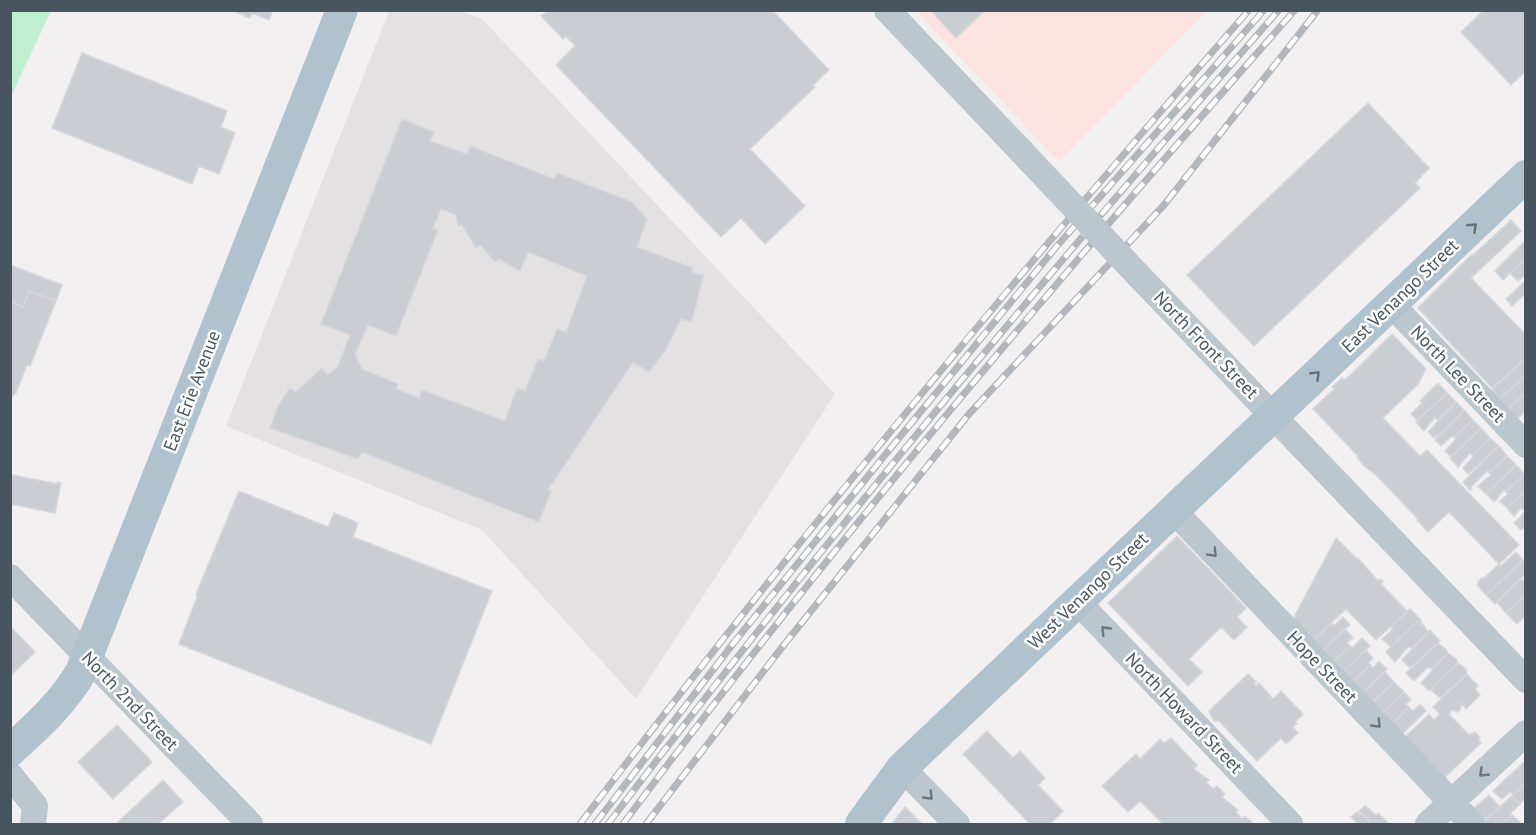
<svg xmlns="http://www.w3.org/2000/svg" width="1536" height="835" font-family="'PT Sans',sans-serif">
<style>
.education{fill:#e4e1e3}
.medical{fill:#fbe3e2}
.green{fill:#c0efcf}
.building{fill:#caced3;stroke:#d5d7dc;stroke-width:1.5;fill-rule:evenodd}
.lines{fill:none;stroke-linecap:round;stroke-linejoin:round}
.minor{stroke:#bcc6cd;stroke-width:26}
.major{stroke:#b1c2cf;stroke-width:32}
.rail-casing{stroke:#b3b6bb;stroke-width:7}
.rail{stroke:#fff;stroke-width:4.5;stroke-dasharray:14;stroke-linecap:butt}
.minor-bridge{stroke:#bcc6cd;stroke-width:26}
.oneway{stroke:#62707a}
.oneway2{stroke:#6b777f}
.labels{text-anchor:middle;stroke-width:5;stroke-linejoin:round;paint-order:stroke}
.street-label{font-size:18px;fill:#48555e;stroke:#fff}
</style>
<rect width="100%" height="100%" fill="#f3f0f1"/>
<path class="education" d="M389,11h71l22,8 353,375 -199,305 -154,-169 -256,-104z"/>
<path class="medical" d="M916,11h291l-148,151z"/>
<path class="green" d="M11,10l40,1 -40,85 -1,-85z"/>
<path class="building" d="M273,10l-4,10 -17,-7 -2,5 -17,-7z
M550,10h222l57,60 -16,15 2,2 -65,62 55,57 -40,38 -24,-26 -20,19 -165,-172 19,-19 -9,-10 -3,3 -22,-23z
M930,10h55l-29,28z
M1484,10h42v61l-15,14 -50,-53z
M82,53l145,58 -6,16 14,6 -16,41 -20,-8 -7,18 -140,-56z
M1368,103l61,65 -14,15 5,5 -166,158 -67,-71z
M402,119l32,13 -4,9 37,13 3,-8 84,33 3,-6 75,29 15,17 -10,28 56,21 -1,4 11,4 -7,30 -5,16 -10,-3 -16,32 -16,21 -16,-10 -81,122 -1,-1 -3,7 3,1 -12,31 -177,-70 -4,7 -88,-31 8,-22 12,-18 6,4 26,-24 5,7 10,-7 13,-33 -29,-11zM441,209l15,6 2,11 4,-1 14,23 4,-3 15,17 4,-3 21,12 8,-19 59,24 -21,56 -9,-3 -13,32 -6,-2 -13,32 -8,-3 -12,33 -83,-31 -3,8 -23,-9 2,-5 -36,-15 -7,-15 13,-29 28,11 42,-106 -5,-2z
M1511,220l10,11 -50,47 55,57v23l-34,30 -74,-80 54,-54 1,1z
M1526,240v18l-23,22 -8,-9z
M1526,258v16l-8,7 -8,-8z
M10,265l52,20 -6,16 -27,-10 -6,16 -13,-5z
M1526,280v13l-14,13 -6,-7z
M29,291l27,10 -26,65 -3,-1 -11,28 -3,3 -3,-1v-93l13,5z
M1392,334l34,35 -8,15 -35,34 37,38 7,-6 92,95 -20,19 -50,-52 -21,20 -11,-12 1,-1 -41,-43 -14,-11 -6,-8 1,-1 -45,-47 21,-20 -2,-2 10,-9 3,2z
M1526,358v17l-26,24 -9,-9z
M1526,375v18l-18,16 -8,-10z
M1438,383l9,10 -30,27 -6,-6 11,-11 -2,-2z
M1447,393l9,9 -19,18 -2,-3 -11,14 -8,-9z
M1526,393v18l-8,7 -10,-9z
M1456,402l8,8 -26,27 -1,-2 -3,3 -6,-6z
M1464,410l9,10 -19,17 -2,-1 -11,10 -6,-6z
M1473,420l8,8 -30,29 -6,-6 11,-12 -2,-2z
M1481,428l9,10 -18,17 -2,-2 -12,14 -8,-9z
M1490,438l9,8 -31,28 -5,-6 10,-11 -1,-2z
M1499,446l8,10 -18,17 -2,-2 -16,16 1,2 -2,1 -7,-8z
M1507,456l9,9 -30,29 -8,-8 13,-11 -2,-2z
M1516,465l9,9 -19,18 -2,-2 -10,12 -8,-8z
M10,473l2,2 46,9v-2l3,1 -6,30 -45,-9z
M1525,474l1,17 -19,17 -7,-7 8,-7 -2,-2z
M239,491l89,36 6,-14 24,10 -5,14 139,54 -61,153 -252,-100 18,-47 -1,-3z
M1526,491v18l-2,1 -3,-2 -7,8 -7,-8z
M1526,509v17l-5,4 -7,-7 11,-11 -1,-2z
M1177,536l69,72 -9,9 10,10 -13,13 -13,-13 -32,32 13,13 -14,14 -80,-83z
M1336,538l21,21 1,-1 20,23 2,-2 3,3 -2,2 26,27 -31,29 -30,-31 -33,31 -20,-21z
M1516,552l7,8 -37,35 -9,-10 2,-3 -1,-1 4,-3 1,1 16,-15 2,2z
M1523,560l3,2v11l-31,31 -9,-9z
M1521,579l2,2 3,-2v16l-20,18 -9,-11z
M1526,595v20l-9,9 -11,-11z
M1410,609l10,10 -29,28 -9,-8 10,-9 -1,-4z
M1343,617l7,8 -27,25 -10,-10 19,-17 2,3z
M1420,619l2,3 -2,2h3l5,8 -16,16 -4,-1 -13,15 -9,-10z
M10,626l25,26 -25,24z
M1345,629l8,9 -6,5 3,3 -16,15 -11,-11z
M1430,630l10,11 -30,27 -8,-8z
M1362,638l8,8 -27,26 -10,-10 17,-16 2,2z
M1438,643l8,6 2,4 -16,16 -4,-2 -14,14 -8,-8z
M1366,650l7,8 -5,5 3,2 -19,17 -9,-10z
M1448,653l8,6 2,4 -27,27h-3l-7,-7 11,-12v-2z
M1379,661l8,8 -24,24 -11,-11 19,-17 2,3z
M1458,663l8,6 1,5 -27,24 -9,-8z
M1385,672l9,10 -23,23 -10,-10z
M1248,674l8,8 -2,2 2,2 3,-3 14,16 8,-8 22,23 -8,8 2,2 -4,3 5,6 -12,11 -5,-6 -24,23 -38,-40h-5l-5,-10z
M1467,674l11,12 -3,3 5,6 -14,14 -5,-6v5l-3,4 -6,-2 -3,4 20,21 6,-3 5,6 -2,2 3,3 -37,35 -39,-41 24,-23 5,6 6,-6 -7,-7z
M1394,682l10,10 -22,21 -10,-10z
M1404,692l7,8 -5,4 3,3 -17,17 -10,-11z
M1420,704l6,7 -24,23 -10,-10 17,-17 4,4z
M117,725l35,37 -39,37 -35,-37z
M987,731l26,27 7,-7 25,27 -7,7 25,26 -13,13h-20l-67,-70z
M1171,738l26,27 -3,4 15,11 -3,2 7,7 4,-3 8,8 -3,3 16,13 -2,2 6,7 3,-3 9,8h-91l-23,-23 -12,11 -26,-26 34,-32 4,5 20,-20 4,4z
M1526,760v23l-13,12 -3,-3 -8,7 -9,-8z
M163,780l20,22 -25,22h-42z
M1526,783v20l-3,-2 -3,3 -8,-8z
M1489,795l11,12 -16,14 -11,-12z
M1512,796l8,8 -10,10 1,2 -9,8h-15l-3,-3z
M1365,806l11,9 2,-2 11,11h-17l-13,-13z
M905,807l17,17h-30z
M1357,812l3,2 1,-1 11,11h-14l-7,-7z
M1512,815l10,9h-20l9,-8z"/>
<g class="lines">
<path class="minor" d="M887,10l134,141
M1138,275l388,405
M1391,304l135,141
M1173,510l299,314
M10,577l240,247
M1077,601l213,223
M902,768l55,56
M10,775l25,31 -2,18
M1428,824l98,-91"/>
<path class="major" d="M10,751c27,-25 53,-48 71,-79l261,-662
M861,824l41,-56 624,-592"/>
<defs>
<path id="rail" d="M580,824c212,-280 437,-549 669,-814
M595,824l137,-179 153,-190 172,-209 207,-236
M608,824c213,-280 438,-550 671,-814
M623,824c210,-282 439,-550 672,-814
M646,824l137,-178 186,-232 195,-209 154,-195"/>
</defs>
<use href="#rail" class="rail-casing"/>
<use href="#rail" class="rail"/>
<path class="minor-bridge" d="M1021,151l117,124"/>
</g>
<defs><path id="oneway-chevron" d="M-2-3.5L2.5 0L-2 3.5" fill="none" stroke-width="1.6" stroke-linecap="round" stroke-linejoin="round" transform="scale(1.5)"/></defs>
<g class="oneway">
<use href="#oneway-chevron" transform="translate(1473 227) rotate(-43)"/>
<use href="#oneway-chevron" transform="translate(1316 375) rotate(-44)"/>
</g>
<g class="oneway2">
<use href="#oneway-chevron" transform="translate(1213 553) rotate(46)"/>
<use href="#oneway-chevron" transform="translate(1105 630) rotate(-134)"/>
<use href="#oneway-chevron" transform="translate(1377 724) rotate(46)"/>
<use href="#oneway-chevron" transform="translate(1483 773) rotate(137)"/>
<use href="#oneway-chevron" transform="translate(929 796) rotate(46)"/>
</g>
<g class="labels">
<g class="street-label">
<text transform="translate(1400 296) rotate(-44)" y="6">East Venango Street</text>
<text transform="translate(1206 345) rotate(46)" y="6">North Front Street</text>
<text transform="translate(1458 374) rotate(46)" y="6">North Lee Street</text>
<text transform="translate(192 391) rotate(-69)" y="6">East Erie Avenue</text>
<text transform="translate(1088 591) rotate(-44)" y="6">West Venango Street</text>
<text transform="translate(1322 667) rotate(46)" y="6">Hope Street</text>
<text transform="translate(130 701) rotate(46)" y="6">North 2nd Street</text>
<text transform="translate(1184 713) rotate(46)" y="6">North Howard Street</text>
</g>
</g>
<rect width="1536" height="835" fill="none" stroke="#48555e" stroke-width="24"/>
</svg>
